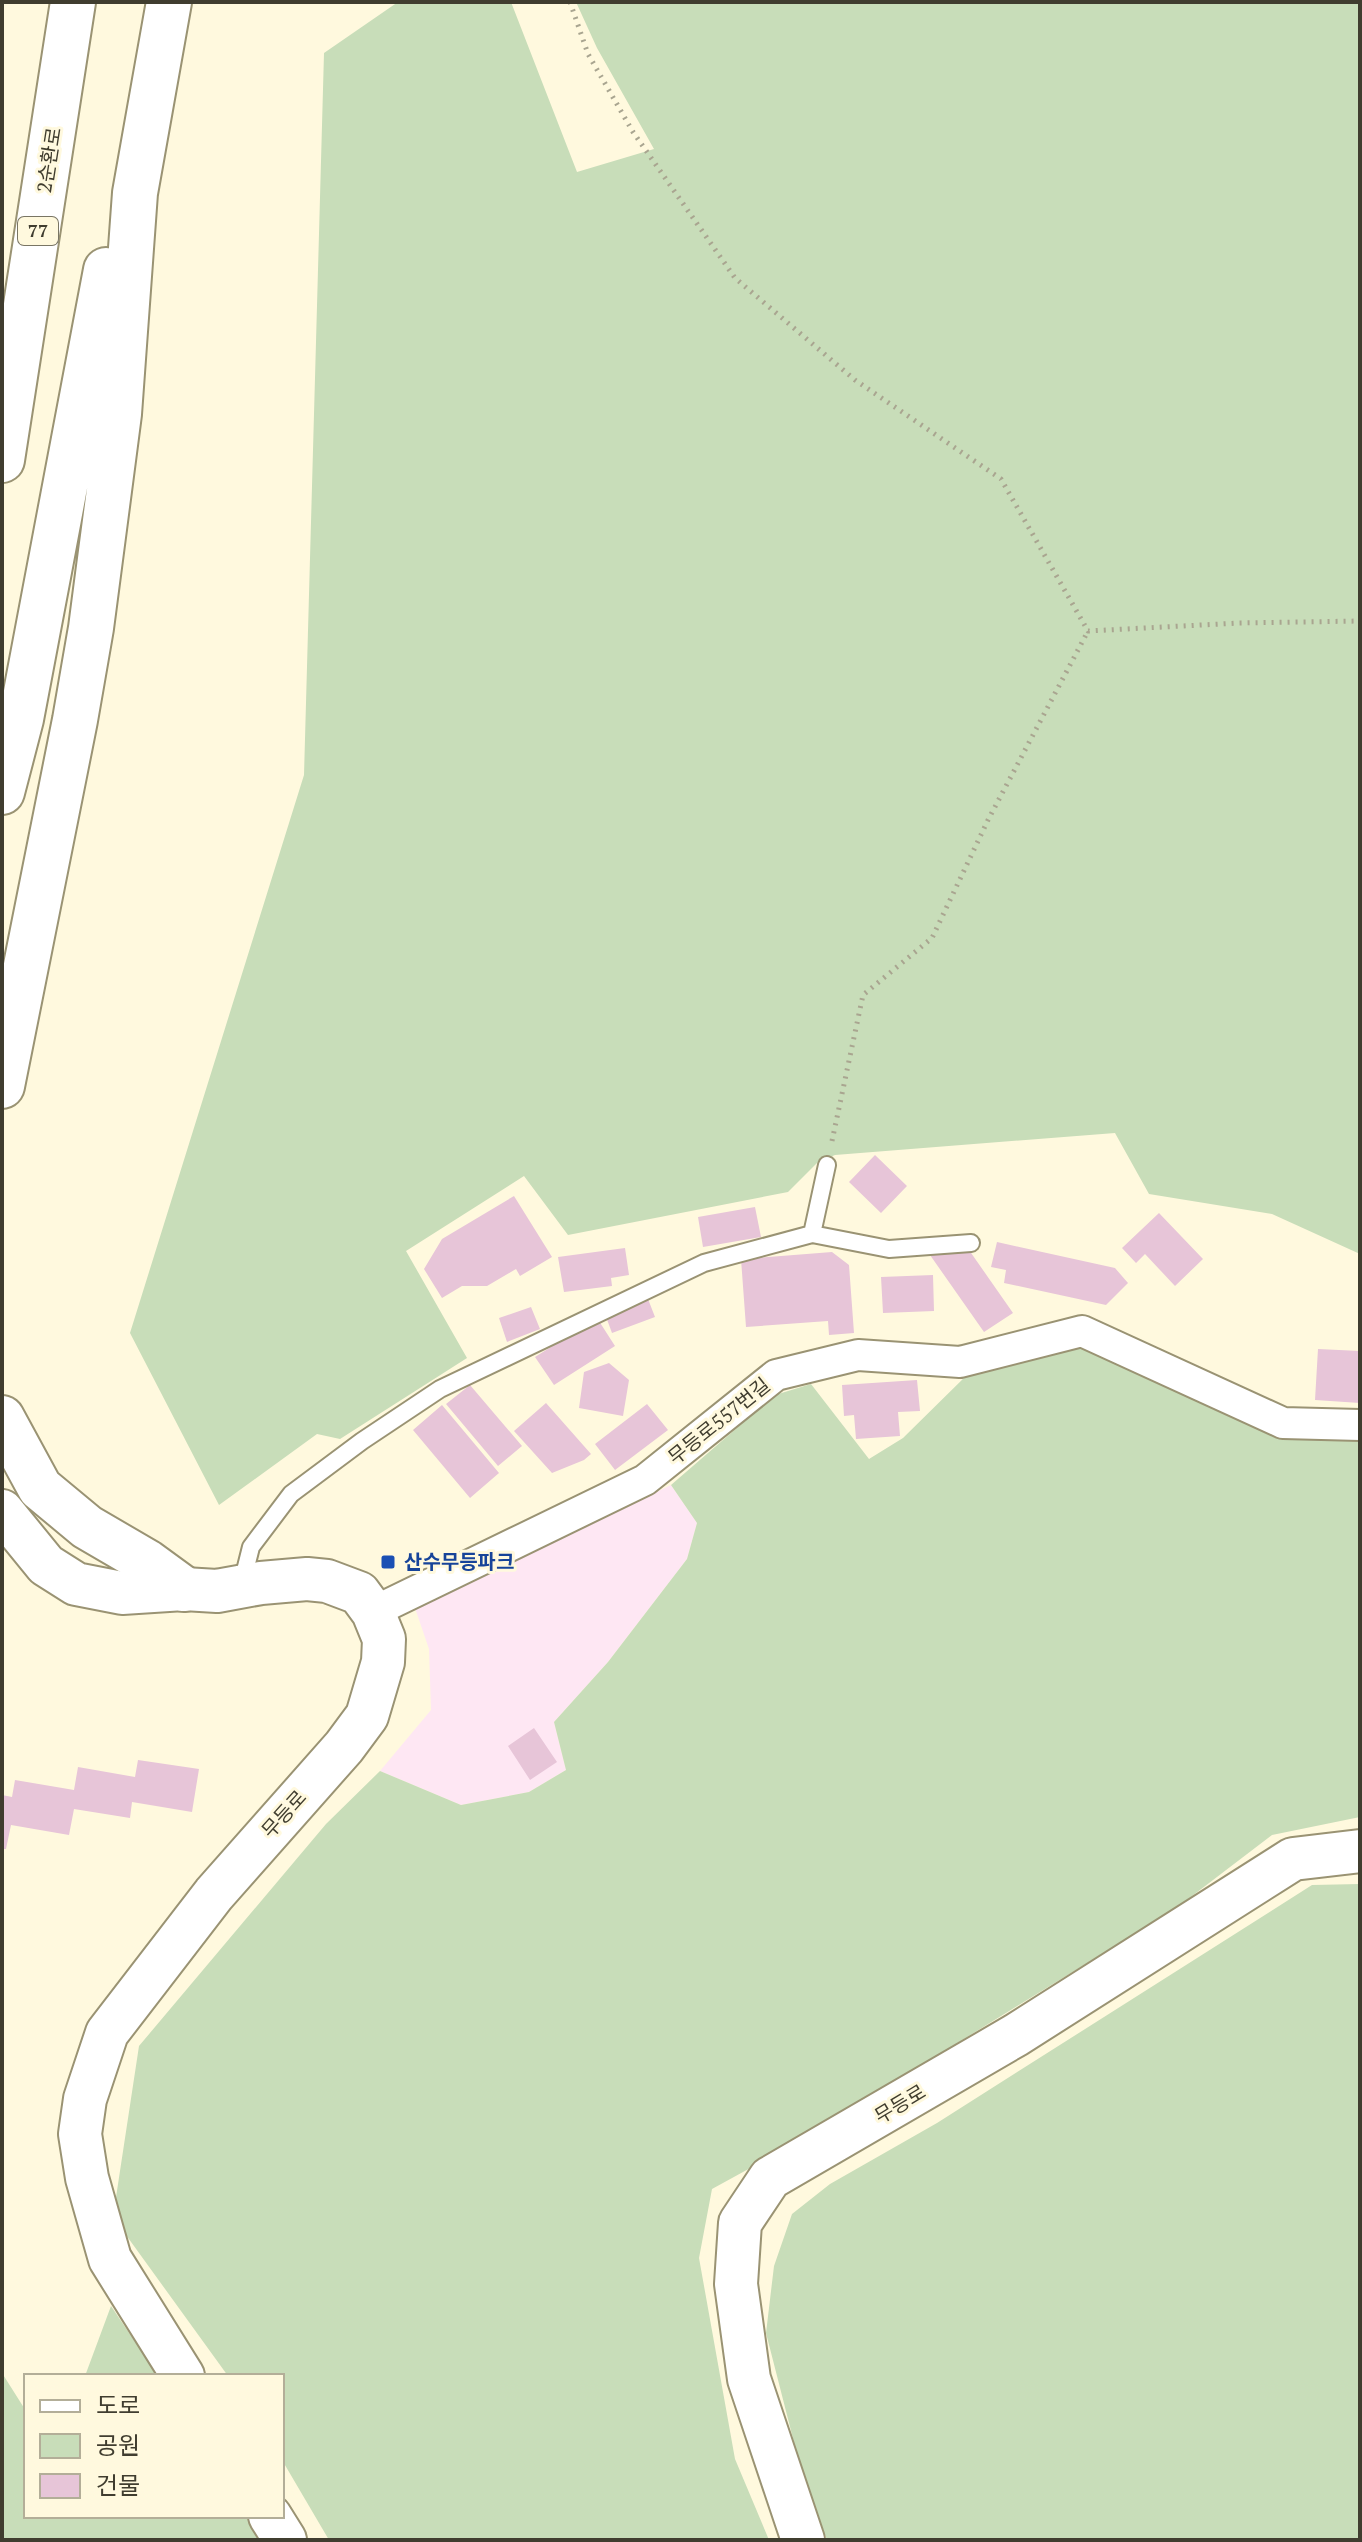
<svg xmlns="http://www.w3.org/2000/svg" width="1362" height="2542" font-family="'PT Serif','Noto Sans KR',serif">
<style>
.industrial{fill:#fee7f3}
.green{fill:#c8ddb9}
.building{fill:#e7c5d8}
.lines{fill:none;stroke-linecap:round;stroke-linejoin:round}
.service-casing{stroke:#9a9373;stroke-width:20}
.minor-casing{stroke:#9a9373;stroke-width:34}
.secondary-casing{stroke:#9a9373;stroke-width:46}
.trunk-casing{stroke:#9a9373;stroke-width:48}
.path{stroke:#a9a590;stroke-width:5;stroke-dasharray:2 6;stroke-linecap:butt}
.service{stroke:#fff;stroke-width:16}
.minor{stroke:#fff;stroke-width:30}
.secondary{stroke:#fff;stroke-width:42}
.trunk{stroke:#fff;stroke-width:44}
.transit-dot{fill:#1a4fb4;stroke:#fff9de;stroke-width:3}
.labels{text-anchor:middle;stroke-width:6;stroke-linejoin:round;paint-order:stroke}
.shield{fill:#fff9de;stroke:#797564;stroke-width:2}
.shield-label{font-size:18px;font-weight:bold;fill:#403d2f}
.street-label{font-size:20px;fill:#403d2f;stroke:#fff9de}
.transit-label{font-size:20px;font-weight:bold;fill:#164399;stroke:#fff9de;text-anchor:start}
</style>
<rect width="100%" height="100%" fill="#fff9de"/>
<path class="industrial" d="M671,1485l26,38 -10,36 -79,103 -54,60 12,48 -37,22 -68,13 -81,-34 51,-61 -2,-61 -14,-41z"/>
<path class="green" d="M398,2h113l66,170 77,-23 -57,-101 -21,-46h784v1252l-88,-40 -123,-20 -34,-61 -280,22 -17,7 -30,30 -220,43 -44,-59 -118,75 61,107 -127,81 -23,-5 -98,71 -89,-172 174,-558 20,-722z
M1082,1346l278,85v386l-88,18 -97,74 -390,240 -73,40 -13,69 36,201 34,81h-440l-47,-80v-84h-54l-115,-159 26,-171 187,-222 54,-53 81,34 68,-13 37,-22 -12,-48 54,-60 79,-103 10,-36 -26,-38 104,-90 36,-11 58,75 34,-21 67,-66z
M1360,1884v656h-533l-28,-78 -33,-129 8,-67 18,-52 38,-30 107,-61 375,-238z
M111,2306l47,70h-73z
M2,2373l24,38v105h222l15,24h-261z"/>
<path class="building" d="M875,1155l32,31 -26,27 -32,-31z
M514,1196l38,61 -32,19 -4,-7 -29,17h-25l-20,12 -18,-29 18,-30z
M755,1207l6,30 -58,10 -5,-30z
M1159,1213l44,46 -28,27 -30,-32 -9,9 -14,-15z
M997,1242l118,26 13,15 -22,22 -102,-22 2,-13 -15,-3z
M625,1248l4,27 -18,3 1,8 -48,6 -6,-35z
M969,1250l44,63 -29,19 -54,-77z
M832,1252l17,13 5,68 -25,2 -1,-14 -82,6 -5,-68z
M933,1275l1,36 -51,2 -2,-36z
M648,1299l7,18 -43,16 -7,-19z
M531,1307l9,22 -33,13 -8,-24z
M597,1318l18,28 -61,39 -19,-28z
M1318,1349l42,2v52l-45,-3z
M609,1363l20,17 -6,36 -44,-8 5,-36z
M917,1380l3,31 -22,1 2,24 -44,3 -2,-24 -10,1 -2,-31z
M470,1385l52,61 -24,20 -52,-62z
M546,1403l45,51 -7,6 -32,13 -38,-42z
M647,1404l21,26 -53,40 -20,-26z
M442,1405l57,68 -29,25 -57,-68z
M534,1728l23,34 -27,18 -22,-34z
M138,1760l61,9 -7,43 -60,-10 -2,16 -56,-9 -5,26 -58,-10 -5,24h-4v-54l10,2 3,-17 59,10 4,-23 57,10z"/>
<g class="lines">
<defs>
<path id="service" d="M812,1234l15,-69
M242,1583l9,-36 40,-53 71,-53 78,-52 264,-126 108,-29 77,15 82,-6"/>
<path id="minor" d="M373,1612l272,-132 131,-105 82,-20 102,7 122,-31 201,92 77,2"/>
<path id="secondary" d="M2,1511l44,54 30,19 46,9 62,-4 33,2 44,-8 46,-4 20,2 32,12 14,19 11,27 -1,23 -16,54 -23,31 -130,147 -107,139 -22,66 -5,35 7,44 23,81 73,117
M270,2516l15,24
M803,2540l-54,-161 -13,-95 4,-61 30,-45 246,-143 277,-176 67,-8"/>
<path id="trunk" d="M2,460l71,-458
M2,792l19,-73 85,-449
M2,1086l73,-366 16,-92 28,-214 16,-221 34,-191
M2,1418l38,70 47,39 60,35 37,27"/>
</defs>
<use href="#service" class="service-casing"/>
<use href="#minor" class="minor-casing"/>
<use href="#secondary" class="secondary-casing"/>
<use href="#trunk" class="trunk-casing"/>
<path class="path" d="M570,2l18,52 45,78 102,146 120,102 146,99 87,152 151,-8 121,-2
M832,1141l31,-146 69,-57 56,-118 100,-189"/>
<use href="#service" class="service"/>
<use href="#minor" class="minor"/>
<use href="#secondary" class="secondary"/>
<use href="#trunk" class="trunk"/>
</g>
<rect class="transit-dot" x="380" y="1554" width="16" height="16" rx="4"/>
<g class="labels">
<rect class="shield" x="18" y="217" width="40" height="28" rx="6"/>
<g class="shield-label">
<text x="38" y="237">77</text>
</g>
<g class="street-label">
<text transform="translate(49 160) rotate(-81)" y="7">2순환로</text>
<text transform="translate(719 1421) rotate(-39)" y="7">무등로557번길</text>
<text transform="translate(284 1814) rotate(-48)" y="7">무등로</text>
<text transform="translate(900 2104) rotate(-31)" y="7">무등로</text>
</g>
<g class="transit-label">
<text x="404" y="1569">산수무등파크</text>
</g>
</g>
<rect width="1362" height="2542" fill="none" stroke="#403d2f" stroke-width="8"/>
<rect x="24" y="2374" width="260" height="144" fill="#fff9de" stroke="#b3ae98" stroke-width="2"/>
<rect x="40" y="2400" width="40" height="12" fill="#ffffff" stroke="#b3ae98" stroke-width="2"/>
<text x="96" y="2414" font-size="24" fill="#403d2f">도로</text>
<rect x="40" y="2434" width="40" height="24" fill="#c8ddb9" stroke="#b3ae98" stroke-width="2"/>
<text x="96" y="2454" font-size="24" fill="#403d2f">공원</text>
<rect x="40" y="2474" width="40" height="24" fill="#e7c5d8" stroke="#b3ae98" stroke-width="2"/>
<text x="96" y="2494" font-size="24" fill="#403d2f">건물</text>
</svg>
